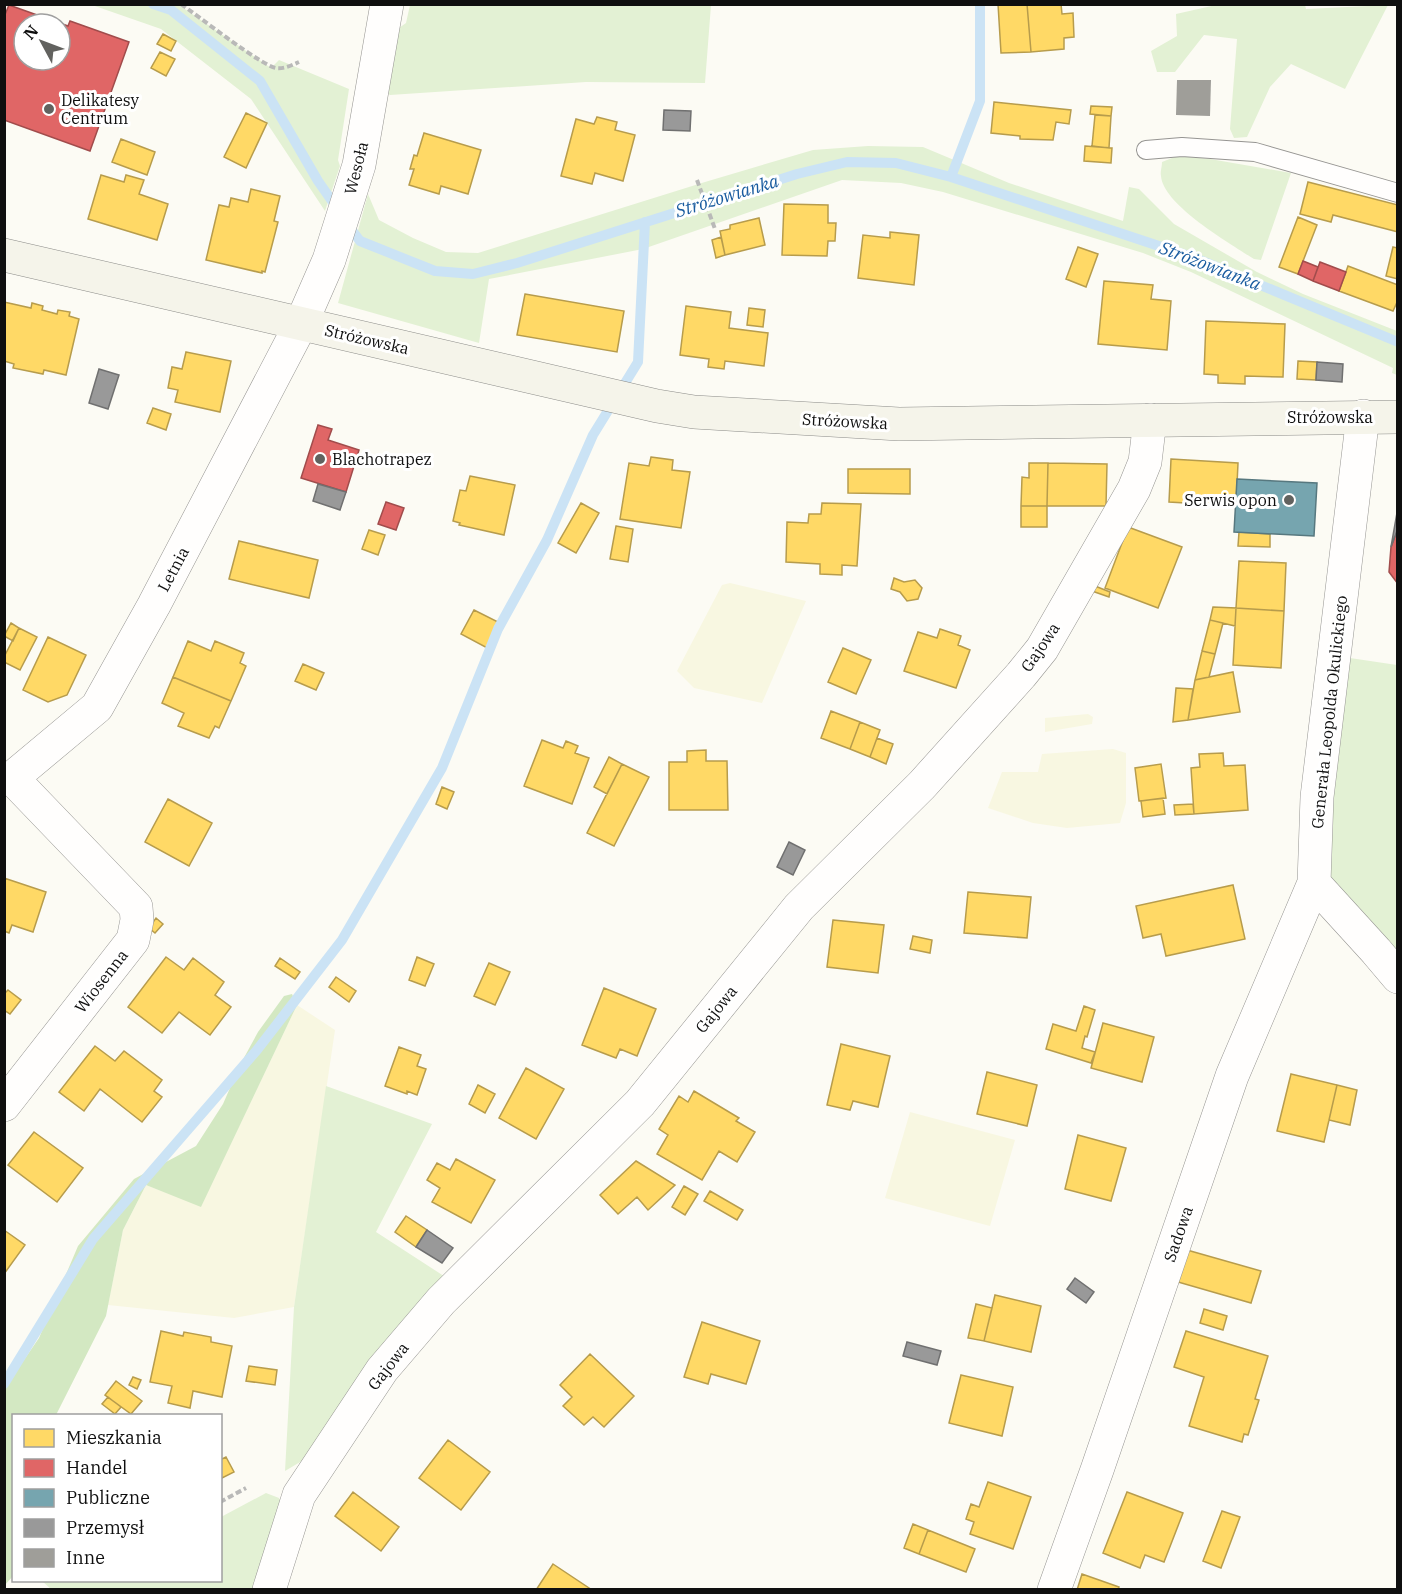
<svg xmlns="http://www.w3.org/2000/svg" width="1402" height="1594" font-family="'IBM Plex Serif',serif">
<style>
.farmland{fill:#f8f7e1}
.green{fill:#e3f1d4}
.forest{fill:#d3e8c2}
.homes{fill:#ffd966;stroke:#b79c4c;stroke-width:1.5}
.shops{fill:#e06666;stroke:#a14c4c;stroke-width:1.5;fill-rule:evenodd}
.public{fill:#76a5af;stroke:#57787f;stroke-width:1.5}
.industry{fill:#999;stroke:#707070;stroke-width:1.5}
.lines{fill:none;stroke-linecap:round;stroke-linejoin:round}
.stream{stroke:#cbe3f5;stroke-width:10}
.building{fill:#9f9e99}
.lane-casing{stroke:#969592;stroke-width:20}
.street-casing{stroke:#969592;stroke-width:34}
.secondary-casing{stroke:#8c8c89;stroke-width:34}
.path{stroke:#b9b9b8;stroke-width:4;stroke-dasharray:6 3;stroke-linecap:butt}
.lane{stroke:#fffefd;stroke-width:18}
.street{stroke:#fffefd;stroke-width:33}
.secondary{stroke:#f5f4ea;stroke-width:33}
.poi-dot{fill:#62625f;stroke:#fff;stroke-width:2}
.labels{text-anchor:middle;stroke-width:6;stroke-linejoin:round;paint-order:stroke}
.poi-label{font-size:16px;fill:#0f0f0f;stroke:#fff;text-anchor:start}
.street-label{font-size:16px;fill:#0f0f0f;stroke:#fff}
.water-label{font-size:18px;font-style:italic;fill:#195b9f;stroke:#fff}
</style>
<rect width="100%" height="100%" fill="#fcfbf4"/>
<path class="farmland" d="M730,583l76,18 -44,102 -68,-15 -17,-17 45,-86z
M1088,714l5,3 -1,7 -47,8v-14z
M1113,749l13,4v50l-6,20 -53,5 -34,-5 -45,-15 14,-36h36l4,-18z
M297,1005l38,25 -41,277 -60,11 -126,-13 15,-75 23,-45 55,21z
M910,1112l105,28 -25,86 -105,-28z"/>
<path class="green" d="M92,5h87l92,63 8,-8 70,29 -11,71 2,6 -15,45 -74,-112 -90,-70z
M410,5h301l-6,78 -119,-1 -196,13 -7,-5 9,-57 14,-10z
M1305,5l1,4 82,-4 -43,84 -54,-25 -21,23 -23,50 -13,1 -4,-9 7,-90 -33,-4 -29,37h-18l-6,-21 26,-15 -1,-22 40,-9z
M868,146l55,1 86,36 114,38 6,-34 10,2 35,35 83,48 46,22 94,37v44l-5,-2 1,-5 -202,-96 -48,-19 -200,-61 -42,-9 -59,-3 -199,69 -154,30 -10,64 -141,-40 30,-109 11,26 34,18 33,14 32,1 227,-71 108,-32z
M1177,156l33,3 81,14 -30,87 -7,-1c-23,-15 -91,-54 -93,-83 -1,-4 1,-9 1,-14z
M1350,658l47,7v291l-68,-79 -6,-32z
M326,1086l106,38 -56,108 74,48 -133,172 -32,19 9,-164z
M266,1493l13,5 6,11 -27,80 -206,1 -10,-9 178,-1 1,-63z"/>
<path class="forest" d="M292,994l5,11 -96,202 -55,-22 -23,45 -17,86 -50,99 -42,1 -1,160 -8,9 -1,-195 4,-7 31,-45 39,-92 56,-67 62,-33 27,-42 17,-39 18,-33 26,-36z"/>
<path class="homes" d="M998,4h29l4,48 -30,1z
M1027,4h34l1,10 11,-1 1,24 -10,1v11l-33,3z
M163,34l13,7 -5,10 -14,-7z
M160,52l15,7 -9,17 -15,-8z
M994,102l77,8 -2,14 -13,-2 -3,18 -33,-1v-3l-29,-3z
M1091,106l21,1 -1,9 -21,-2z
M246,113l21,10 -21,45 -22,-11z
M1095,115l16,1 -2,32 -17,-2z
M597,117l20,5 -2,8 20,5 -12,46 -28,-8 -3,11 -31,-8 15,-57 18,5z
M424,133l57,17 -13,44 -27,-8 -2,8 -30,-9 5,-16h-4l4,-14 3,1z
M121,139l34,13 -8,23 -35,-13z
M1085,146l27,2 -1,15 -27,-2z
M101,175l23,7 2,-7 18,5 -5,14 29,10 -11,36 -69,-21z
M1308,182l90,23v27l-65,-17 -2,7 -31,-8z
M251,189l29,7 -6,25 4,1 -13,50 -3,-1v2l-56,-13 13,-55 10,2 2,-9 17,4z
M784,204l44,1v18h8l-1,18h-7l-1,15 -45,-1z
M1298,217l19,8 -19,49 -19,-7z
M759,218l6,27 -40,10 -5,-24 10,-2v-4z
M890,232l29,3 -5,50 -56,-7 5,-43 27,3z
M721,237l4,18 -9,3 -4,-18z
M1078,247l20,7 -12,33 -20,-8z
M1393,247l5,1v31l-12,-3z
M1348,266l50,19v15l-5,11 -54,-20z
M1104,281l49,4 -2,14 20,2 -4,49 -69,-6z
M525,294l99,17 -7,41 -100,-17z
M4,302l27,6 1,-5 11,3 -1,4 15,4 1,-4 12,2 -1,4 10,3 -13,56 -22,-5 -1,4 -30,-6 1,-4 -10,-3z
M686,306l45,6 -2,16 39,5 -4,33 -39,-5 -1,8 -16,-2 1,-8 -29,-4z
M749,308l16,2 -2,17 -16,-2z
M1206,321l79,3 -2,53 -38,-1v8l-27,-1v-8l-14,-1z
M186,352l45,9 -11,51 -45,-10 3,-12 -10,-2 4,-21 10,2z
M1298,361l19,1 -1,18 -19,-1z
M153,408l18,6 -5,16 -19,-7z
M651,457l22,3 -1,10 18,2 -9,56 -61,-9 9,-56 20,3z
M1171,459l67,4 -2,43 -67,-4z
M1029,463h19l-1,43h-26l1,-29 7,1z
M1048,463l59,1 -1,42h-59z
M848,469h62v25l-62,-1z
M470,476l45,9 -11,50 -45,-10 1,-2 -7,-2 7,-31 6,1z
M581,503l18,10 -23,40 -18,-10z
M822,503l39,1 -4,62 -15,-1v10l-22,-1v-10l-34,-2 1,-40 21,1 1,-9h12z
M1021,506h26v21h-26z
M616,526l17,3 -5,33 -18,-3z
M1128,527l54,20 -24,61 -53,-20z
M369,530l16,5 -7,20 -16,-6z
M1239,532l31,2v13l-32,-1z
M239,541l79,19 -9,38 -80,-19z
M1239,561l47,2 -2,48 -48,-3z
M894,578l10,4 11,-2 7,8 -4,11 -11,2 -7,-9 -9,-3z
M1095,586l15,6 -1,5 -17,-6z
M1213,607l23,1 -1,18 -25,-6z
M1236,608l48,3 -3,57 -48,-3z
M474,610l30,15 -13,25 -30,-16z
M1210,620l13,3 -8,31 -13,-3z
M11,623l8,5 -6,13 -9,-5z
M19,628l18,9 -17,33 -16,-8v-5z
M940,629l21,7 -3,9 12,5 -14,38 -52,-17 14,-39 19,6z
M48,637l38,18 -19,40 -19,7 -25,-12z
M188,641l23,10 4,-10 29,12 -4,10 6,3 -15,35 -58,-24z
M843,648l28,12 -15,34 -28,-12z
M1202,651l13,3 -6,23 -14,3z
M303,664l21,9 -8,17 -21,-9z
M1233,672l7,40 -52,8 7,-40z
M173,677l58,24 -12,27 -4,-2 -6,12 -31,-12 6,-13 -22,-10z
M1176,688l17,1 -5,31 -15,2z
M831,711l29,11 -10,27 -29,-11z
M860,722l20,8 -10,27 -20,-8z
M877,738l16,6 -7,20 -16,-7z
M542,740l21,8 3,-7 12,5 -3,7 14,5 -17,46 -48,-18z
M706,750v11h21l1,49h-59v-48h18v-11z
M1223,753l1,13 21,-1 3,45 -54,4 -3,-46 9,-1 -1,-13z
M609,757l13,7 -15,30 -13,-7z
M622,764l27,13 -35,69 -27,-13z
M1161,764l5,34 -27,3 -4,-33z
M442,787l12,5 -7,17 -11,-5z
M1163,798l2,16 -22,3 -2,-16z
M168,799l44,24 -23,43 -44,-24z
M1193,804l1,10 -19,1 -1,-10z
M4,878l42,14 -13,40 -21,-7 -3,8 -5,-2z
M1233,885l12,54 -79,17 -5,-22 -18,4 -7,-32z
M968,892l63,5 -4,41 -63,-5z
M156,918l7,6 -8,9 -6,-5z
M833,920l51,5 -6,48 -51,-6z
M913,936l19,4 -2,13 -20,-4z
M166,957l18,13 9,-12 31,24 -9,13 16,12 -21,28 -31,-23 -17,21 -34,-26z
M417,957l17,7 -9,22 -16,-6z
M280,958l20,14 -5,7 -20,-13z
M489,963l21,9 -15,33 -21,-9z
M336,977l20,14 -7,11 -20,-15z
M604,988l52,21 -19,47 -17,-7 -4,9 -34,-13z
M8,990l13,10 -11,14 -6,-4v-16z
M1084,1006l11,4 -8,27 -2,-1 -3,12 13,4 -4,11 -45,-14 7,-25 23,7z
M1103,1023l51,14 -12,45 -51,-14z
M841,1044l49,12 -12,51 -25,-6 -3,9 -23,-5z
M95,1046l20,15 9,-10 38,29 -8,11 8,6 -20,25 -42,-33 -16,22 -25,-19z
M399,1047l22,8 -4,11 9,3 -9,26 -10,-4v3l-22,-8z
M526,1068l38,21 -28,50 -37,-21z
M987,1072l50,13 -10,41 -50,-12z
M1291,1074l46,11 -13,57 -47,-11z
M478,1085l17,9 -10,19 -16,-9z
M1337,1085l20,5 -7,35 -21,-5z
M694,1091l45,27 -3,3 19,11 -18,30 -18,-11 -17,29 -45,-26 11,-19 -9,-6 20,-33 9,6z
M34,1132l49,36 -26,34 -49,-37z
M1078,1135l48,13 -15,53 -46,-12z
M456,1159l39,21 -24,43 -39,-21 8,-14 -13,-8 10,-17 13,7z
M636,1161l39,24 -27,25 -11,-13 -19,17 -18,-19z
M684,1186l14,8 -13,21 -13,-8z
M710,1191l33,19 -6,10 -33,-19z
M406,1216l21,14 -11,17 -21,-15z
M4,1230l21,15 -21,29z
M1187,1250l74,21 -10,32 -73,-21z
M995,1295l46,11 -10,46 -47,-11z
M976,1304l16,4 -8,33 -16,-3z
M1204,1309l23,7 -4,14 -23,-7z
M702,1322l58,19 -14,43 -35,-10 -3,10 -24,-7z
M161,1331l22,5 1,-4 27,5v5l21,4 -10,51 -29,-6 -3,17 -22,-5 4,-17 -22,-4z
M1186,1331l82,25 -13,43 4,1 -11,35 -4,-1 -2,8 -53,-16 15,-49 -30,-10z
M590,1354l44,42 -30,31 -11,-10 -9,8 -21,-19 9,-9 -12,-12z
M249,1366l28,4 -2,15 -29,-4z
M961,1375l52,12 -11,49 -53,-13z
M133,1377l8,3 -4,9 -8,-4z
M116,1381l26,20 -11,13 -26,-19z
M108,1397l13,10 -6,7 -13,-10z
M448,1440l42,32 -29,38 -42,-32z
M226,1457l8,15 -14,7v-19z
M988,1482l43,15 -18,52 -43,-15 4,-12 -8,-3 5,-15 8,3z
M353,1492l46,35 -18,24 -46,-35z
M1127,1492l56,21 -19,49 -19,-7 -5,13 -37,-15z
M1222,1511l18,6 -19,51 -18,-7z
M913,1524l15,6 -9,24 -15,-6z
M928,1530l47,19 -9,23 -47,-18z
M553,1564l39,26h-56z
M1082,1574l37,13 -1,3h-41z"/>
<path class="shops" d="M9,5l59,21 2,-5 59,21 -39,109 -86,-31v-103zM24,24h36v36h-36z
M1303,261l15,6 -5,14 -15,-7z
M1320,262l26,10 -7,19 -26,-10z
M318,425l14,4 -4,11 31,10 -13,42 -45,-14z
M386,502l18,6 -8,22 -18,-6z
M1398,528v56l-9,-12 2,-25z"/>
<path class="public" d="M1237,479l80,4 -3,53 -80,-4z"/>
<path class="industry" d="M664,110l27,1 -1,20 -27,-1z
M1317,362l26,2 -1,18 -26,-2z
M99,369l20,6 -11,34 -19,-6z
M318,484l28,8 -6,18 -27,-9z
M1398,507v21l-7,19z
M789,842l16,8 -12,25 -16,-8z
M427,1230l26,18 -11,15 -26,-16z
M1075,1278l19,14 -8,11 -19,-14z
M907,1342l34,9 -4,14 -34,-9z"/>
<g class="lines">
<path class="stream" d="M153,4l18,6 89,71 58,100 21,30
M951,177l29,-76v-97
M347,224l13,17 75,30 38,3 44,-11 280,-89 50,-12 49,1 55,14 244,81 203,84
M4,1384l89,-145 164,-189 85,-110 100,-172 56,-139 49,-89 46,-105 45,-73 7,-140"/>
</g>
<path class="building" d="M1177,80h34l-1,36 -34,-1z"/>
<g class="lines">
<defs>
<path id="lane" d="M1146,150l36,-3 73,5 143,41"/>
<path id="street" d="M1363,416l-46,381 -3,86 62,68 22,26
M4,779l8,-1 85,-71 57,-102 147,-281 28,-64 30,-95 28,-161
M4,1105l129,-165 4,-20 -1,-13 -124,-129
M269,1590l30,-95 83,-125 59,-69 199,-198 159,-196 123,-122 99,-110 21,-26 92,-160 11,-27 5,-42
M1054,1590l43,-120 135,-394 82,-193"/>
<path id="secondary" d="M4,255l653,151 37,6 205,12 499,-7"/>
</defs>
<use href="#lane" class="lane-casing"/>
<use href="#street" class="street-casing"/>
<use href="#secondary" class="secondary-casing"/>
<path class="path" d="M181,4c17,12 81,62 95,64 9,1 16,-3 23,-6
M697,180l18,49
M220,1502l26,-14"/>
<use href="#lane" class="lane"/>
<use href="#street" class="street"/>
<use href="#secondary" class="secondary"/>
</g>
<g class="poi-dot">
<circle cx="49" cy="109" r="6"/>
<circle cx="320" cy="459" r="6"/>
<circle cx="1289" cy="500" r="6"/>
</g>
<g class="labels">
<g class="poi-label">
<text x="61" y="106">Delikatesy<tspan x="61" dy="18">Centrum</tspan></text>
<text x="332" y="465">Blachotrapez</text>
<text x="1277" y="506" text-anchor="end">Serwis opon</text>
</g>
<g class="street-label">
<text transform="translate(356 168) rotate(-76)" y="6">Wesoła</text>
<text transform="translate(367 339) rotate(13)" y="6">Stróżowska</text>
<text x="1330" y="423">Stróżowska</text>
<text transform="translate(845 421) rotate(3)" y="6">Stróżowska</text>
<text transform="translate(173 569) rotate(-62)" y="6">Letnia</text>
<text transform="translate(1040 647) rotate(-56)" y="6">Gajowa</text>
<text transform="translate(1329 712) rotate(-84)" y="6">Generała Leopolda Okulickiego</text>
<text transform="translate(101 981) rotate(-52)" y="6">Wiosenna</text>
<text transform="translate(716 1009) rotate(-51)" y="6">Gajowa</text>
<text transform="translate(1178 1234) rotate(-71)" y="6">Sadowa</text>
<text transform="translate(388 1366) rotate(-52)" y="6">Gajowa</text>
</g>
<g class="water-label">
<text transform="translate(727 196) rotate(-17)" y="6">Stróżowianka</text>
<text transform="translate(1210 266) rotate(21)" y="6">Stróżowianka</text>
</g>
</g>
<rect width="1402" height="1594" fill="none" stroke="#0f0f0f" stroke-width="12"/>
<rect x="12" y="1414" width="210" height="168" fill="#ffffff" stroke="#9f9f9f" stroke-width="1.5"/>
<rect x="24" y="1429" width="30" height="18" fill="#ffd966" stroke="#9f9f9f" stroke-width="1.5"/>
<text x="66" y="1444" font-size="18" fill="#0f0f0f">Mieszkania</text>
<rect x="24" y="1459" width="30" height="18" fill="#e06666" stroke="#9f9f9f" stroke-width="1.5"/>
<text x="66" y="1474" font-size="18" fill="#0f0f0f">Handel</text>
<rect x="24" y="1489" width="30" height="18" fill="#76a5af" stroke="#9f9f9f" stroke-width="1.5"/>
<text x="66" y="1504" font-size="18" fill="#0f0f0f">Publiczne</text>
<rect x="24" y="1519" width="30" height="18" fill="#999999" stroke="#9f9f9f" stroke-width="1.5"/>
<text x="66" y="1534" font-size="18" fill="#0f0f0f">Przemysł</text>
<rect x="24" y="1549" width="30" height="18" fill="#9f9e99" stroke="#9f9f9f" stroke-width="1.5"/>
<text x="66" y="1564" font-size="18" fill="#0f0f0f">Inne</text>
<g transform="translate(42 42) rotate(311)"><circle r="28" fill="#ffffff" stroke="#9f9f9f" stroke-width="1.5"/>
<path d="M0-4.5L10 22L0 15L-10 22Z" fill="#62625f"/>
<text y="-9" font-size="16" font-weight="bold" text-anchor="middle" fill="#0f0f0f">N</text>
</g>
</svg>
